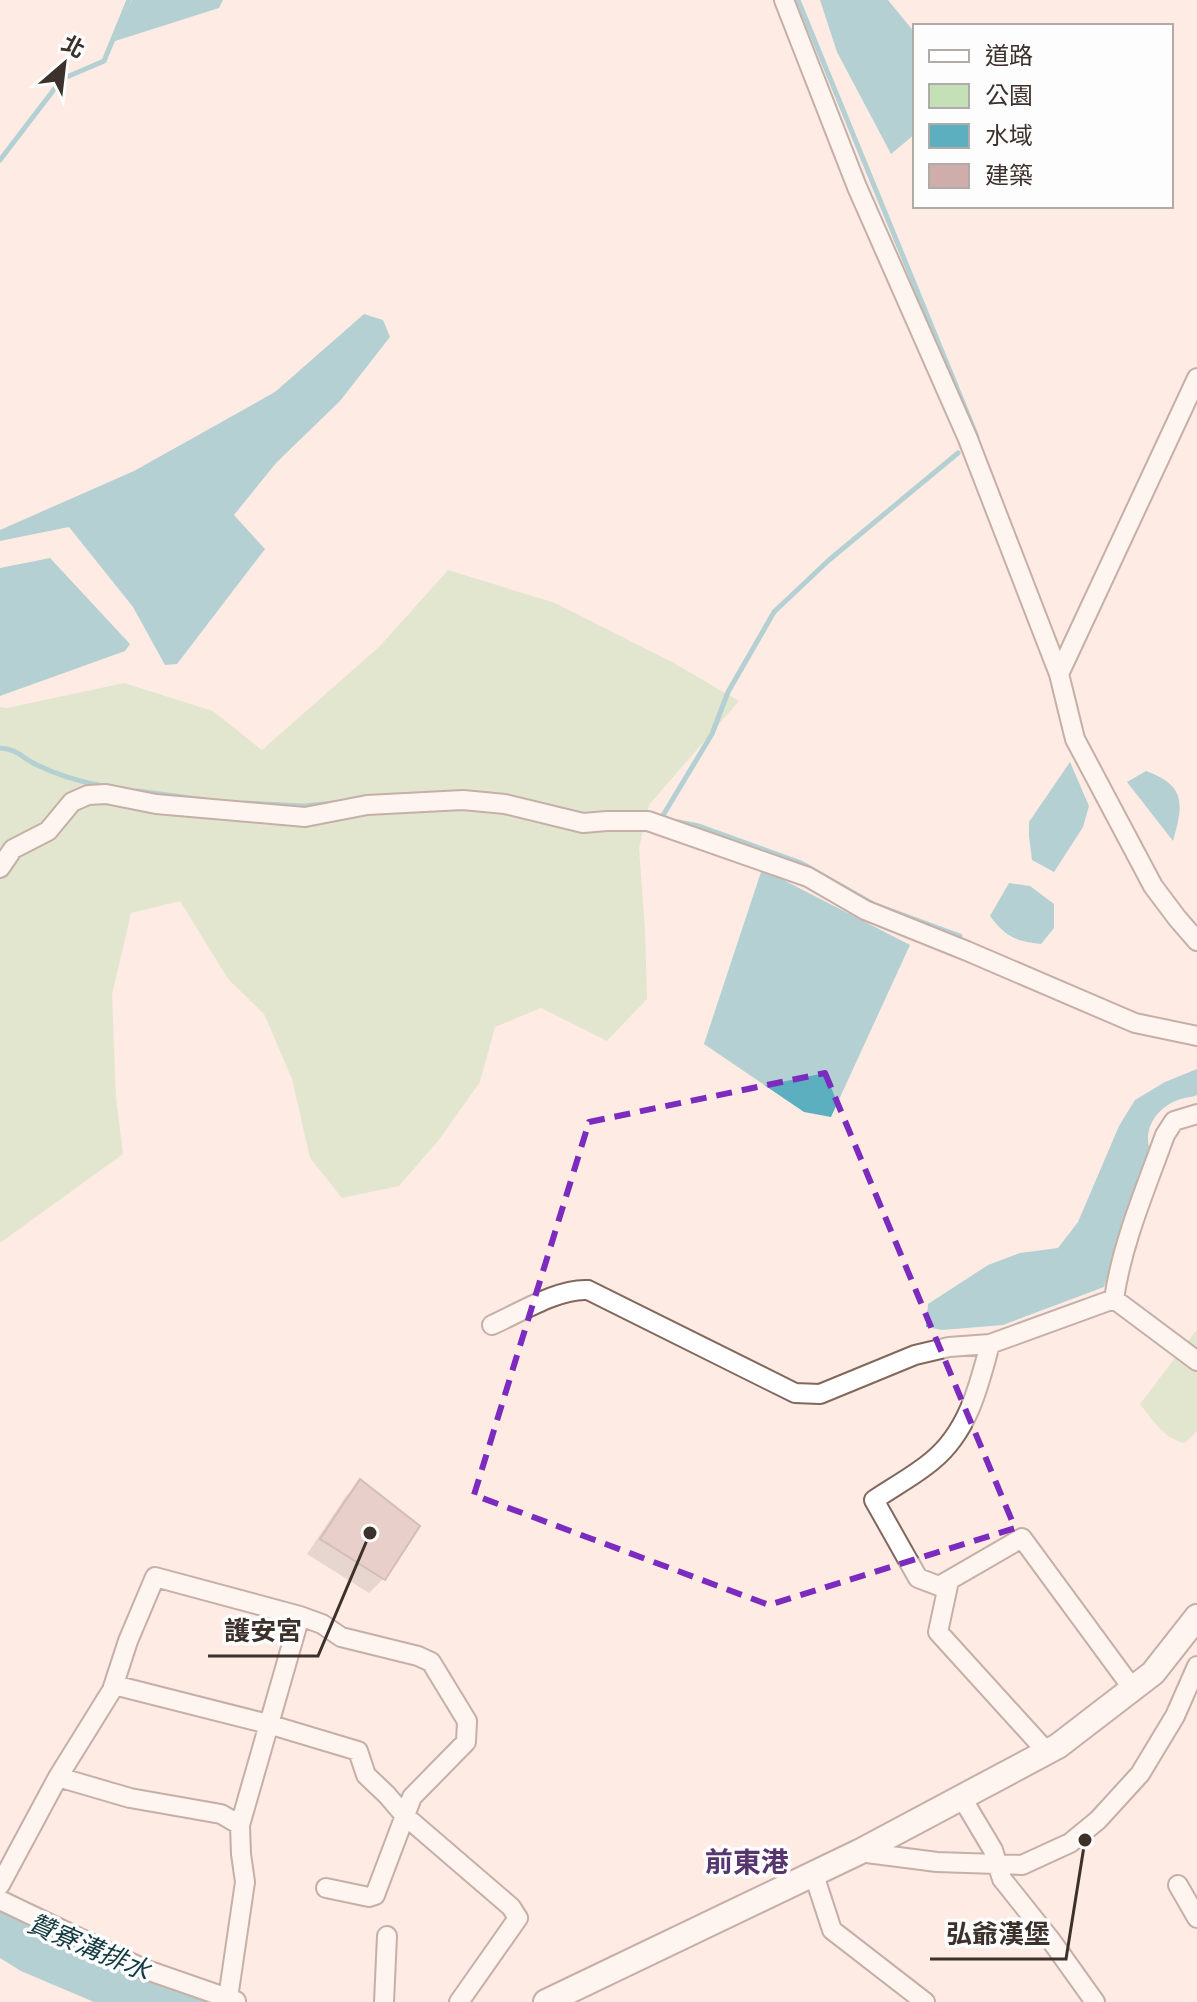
<svg xmlns="http://www.w3.org/2000/svg" width="1197" height="2002" font-family="'Noto Sans','Noto Sans TC',sans-serif">
<style>
.green{fill:#c4e0b7}
.water{fill:#5cafbe}
.shadow{fill:#0003}
.lines{fill:none;stroke-linecap:round;stroke-linejoin:round}
.stream{stroke:#5cafbe;stroke-width:5}
.building{fill:#ceadaa;stroke:#a48581;stroke-width:2}
.minor-casing{stroke:#82675c;stroke-width:22}
.major-casing{stroke:#82675c;stroke-width:28}
.minor{stroke:#fff;stroke-width:18}
.major{stroke:#fff;stroke-width:24}
.marked{fill:none;stroke:#7b2cbf;stroke-width:6;stroke-dasharray:16 10;stroke-linejoin:round}
.labels{text-anchor:middle;stroke-width:7;stroke-linejoin:round;paint-order:stroke}
.water-label{font-size:26px;font-style:italic;fill:#133b42;stroke:#fdfdfd}
.quarter-label{font-size:28px;font-weight:bold;fill:#57356e;stroke:#fdfdfd}
.leader{fill:none;stroke:#3d312c;stroke-width:3}
.callout-dot{fill:#3d312c;stroke:#fdfdfd;stroke-width:3}
.callout-label{font-size:26px;text-anchor:middle;font-weight:bold;fill:#3d312c;stroke:#fdfdfd;stroke-width:7;stroke-linejoin:round;paint-order:stroke}
</style>
<rect width="100%" height="100%" fill="#feebe4"/>
<path class="green" d="M448,570l107,33 117,59 67,39 -90,104 -10,43 6,81 2,70 -40,42 -66,-33 -46,19 -15,55 -42,59 -39,45 -57,12 -32,-40 -18,-79 -28,-65 -36,-35 -48,-78 -49,12 -19,82 4,103 7,56 -123,89v-536l7,1 117,-25 89,28 49,39 118,-104z
M1197,1329v102l-12,12c-19,-2 -34,-25 -45,-39z"/>
<path class="water" d="M132,0h91l-4,8 -107,34z
M820,0h68l27,33v101l-24,20 -54,-102z
M364,314l19,6 7,17 -50,64 -64,62 -42,52 31,34 -88,115 -12,1 -32,-58 -64,-80 -69,14v-11l134,-59 141,-79z
M50,558l80,86 -5,7 -125,45v-128z
M1070,762l19,44 -6,21 -29,45 -22,-12 -3,-24v-14z
M1146,771c41,15 37,34 27,70l-46,-59z
M762,869l148,76 -79,172 -27,-5 -100,-68z
M1009,883l21,3 24,18v24l-13,16c-26,-3 -35,-7 -51,-28z
M1197,1069v26c-7,3 -12,2 -19,5 -20,7 -34,27 -29,47l-45,140 -101,38 -61,5 -16,-3 2,-23 60,-39 32,-12 38,-5 20,-26 41,-96 16,-26 30,-18z
M0,1905l219,97h-125l-73,-31 -21,-13z"/>
<path class="shadow" d="M360,1482l23,97 -14,14 -62,-39 39,-58z"/>
<g class="lines">
<path class="stream" d="M798,0l179,437
M0,160l62,-81 42,-18 25,-61
M0,748c17,1 21,9 35,16 20,10 46,18 68,22
M137,791l69,9
M244,803l60,3 30,-3
M673,821l26,5 102,37 72,41 87,32
M659,822l53,-88 16,-42 46,-80 55,-52 129,-107"/>
</g>
<path class="building" d="M360,1479l60,47 -35,54 -65,-41z"/>
<g class="lines">
<defs>
<path id="minor" d="M784,0l73,187 111,252 91,235 16,65 78,147 24,32 20,23
M1059,674l138,-296
M0,868l13,-19 35,-18 24,-29 16,-7 18,-1 50,10 149,13 62,-12 96,-5 42,4 78,19 24,-2h41l160,56 57,33 102,41 168,72 62,13
M1197,1114l-23,7 -9,14c-19,53 -43,108 -51,164l83,62
M492,1325c27,-12 67,-37 96,-35l207,103 25,1 95,-39 34,-8 41,-3 124,-45
M990,1344c-11,42 -22,88 -58,117 -18,15 -39,26 -58,39l44,78 21,8 83,-48 111,151
M949,1581l-11,51 109,120
M112,1690l16,-49 27,-64 145,39 22,8 19,13 77,19 13,6 36,59 -1,21 -54,55 -37,98 -6,2 -43,-9
M58,1777l72,21 91,16 19,11
M962,1798l31,52 9,29 48,60 45,63
M859,1852l78,10 85,3 48,-22 28,-23 42,-46 35,-58 22,-50
M814,1875l18,55 93,72
M0,1885l58,-108 54,-87 6,-4 150,38 90,27 8,24 21,20 17,20 107,92 7,11 -59,84
M1178,1885l19,33
M0,1900l144,69 92,32
M228,1998l17,-116 -4,-28 -1,-29 60,-209
M384,2002l3,-66"/>
<path id="major" d="M546,2002l313,-150 199,-106 95,-73 44,-56"/>
</defs>
<use href="#minor" class="minor-casing"/>
<use href="#major" class="major-casing"/>
<use href="#minor" class="minor"/>
<use href="#major" class="major"/>
</g>
<path d="M0 0H1197V2002H0ZM825,1073l190,455 -246,77 -295,-110 115,-373z" fill="#feebe4" fill-opacity=".55" fill-rule="evenodd"/>
<path class="marked" d="M825,1073l190,455 -246,77 -295,-110 115,-373z"/>
<g class="labels">
<g class="water-label">
<text transform="translate(89 1947) rotate(23)" y="9">贊寮溝排水</text>
</g>
<g class="quarter-label">
<text x="747" y="1872">前東港</text>
</g>
</g>
<path class="leader" d="M370 1533L318 1656H208M1085 1840L1066 1959H930"/>
<g class="callout-dot">
<circle cx="370" cy="1533" r="8"/>
<circle cx="1085" cy="1840" r="8"/>
</g>
<g class="callout-label">
<text x="263" y="1640">護安宮</text>
<text x="998" y="1943">弘爺漢堡</text>
</g>
<rect x="913" y="24" width="260" height="184" fill="#fdfdfd" stroke="#b0aba9" stroke-width="2"/>
<rect x="929" y="50" width="40" height="12" fill="#ffffff" stroke="#b0aba9" stroke-width="2"/>
<text x="985" y="64" font-size="24" fill="#3d312c">道路</text>
<rect x="929" y="84" width="40" height="24" fill="#c4e0b7" stroke="#b0aba9" stroke-width="2"/>
<text x="985" y="104" font-size="24" fill="#3d312c">公園</text>
<rect x="929" y="124" width="40" height="24" fill="#5cafbe" stroke="#b0aba9" stroke-width="2"/>
<text x="985" y="144" font-size="24" fill="#3d312c">水域</text>
<rect x="929" y="164" width="40" height="24" fill="#ceadaa" stroke="#b0aba9" stroke-width="2"/>
<text x="985" y="184" font-size="24" fill="#3d312c">建築</text>
<g transform="translate(64 64) rotate(28)" stroke="#fdfdfd" stroke-width="6" paint-order="stroke">
<path d="M0-6L14 30L0 20L-14 30Z" fill="#3d312c"/>
<text y="-12" font-size="22" font-weight="bold" text-anchor="middle" fill="#3d312c">北</text>
</g>
</svg>
